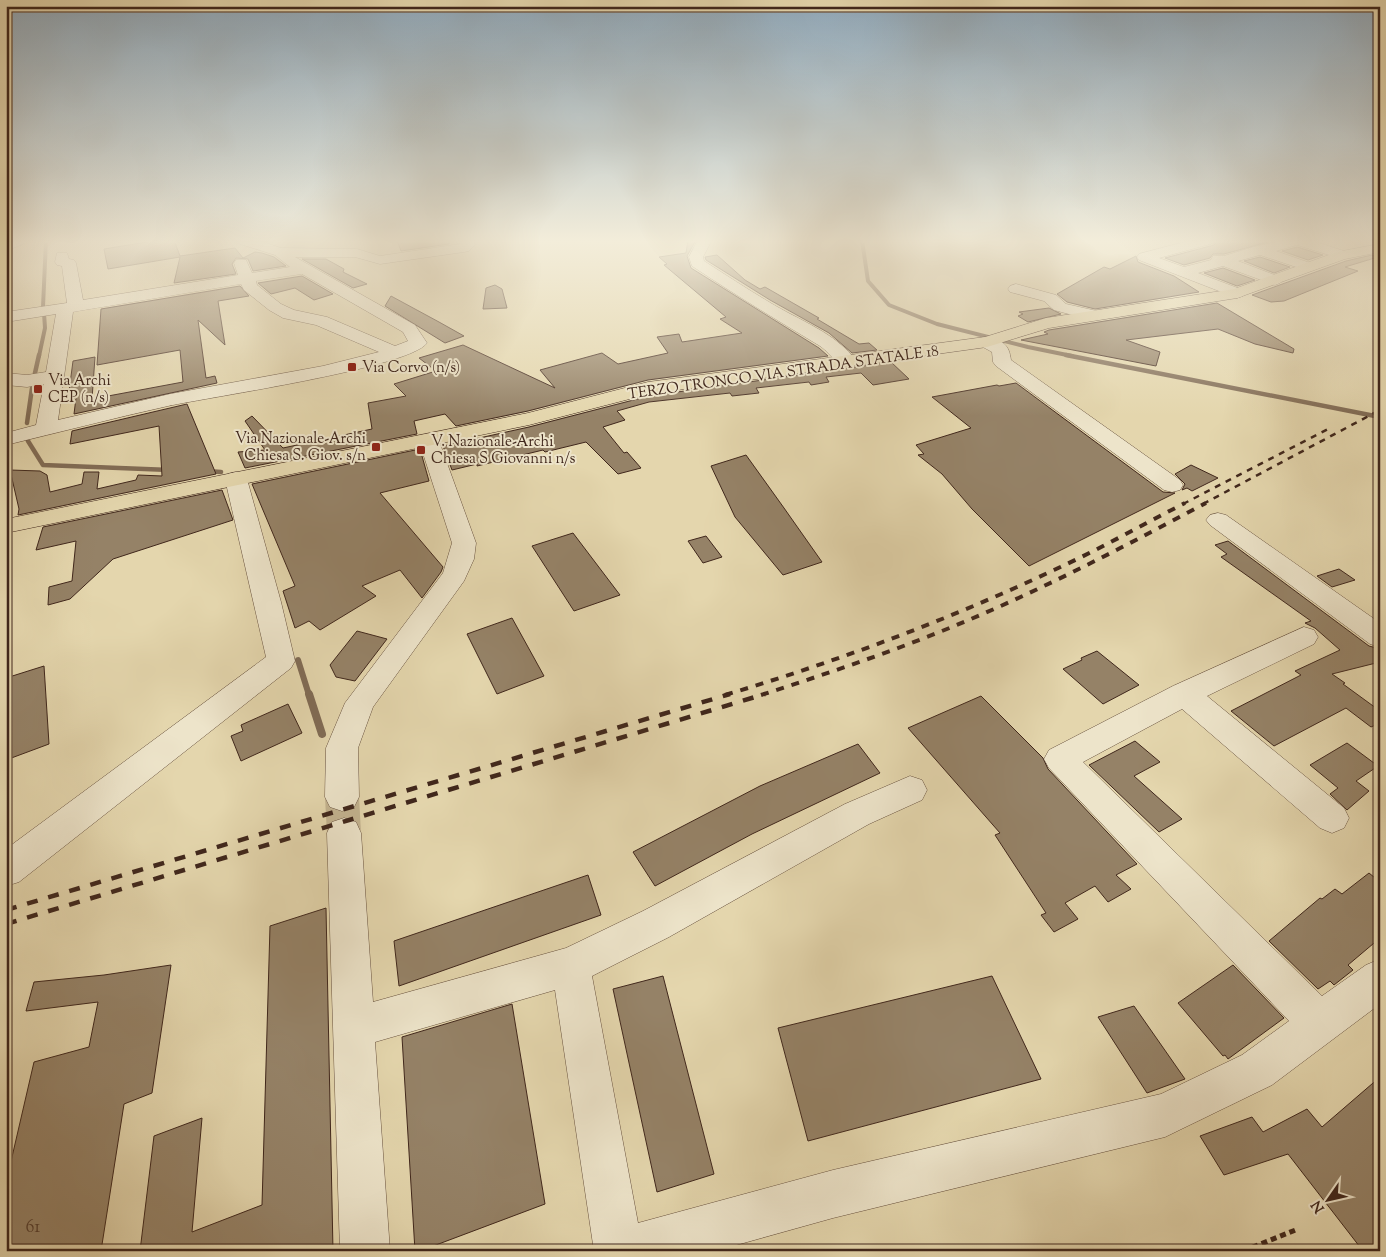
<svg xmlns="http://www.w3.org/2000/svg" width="1386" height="1257" font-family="'Sorts Mill Goudy',serif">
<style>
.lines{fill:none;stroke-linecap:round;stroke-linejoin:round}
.stream-far3{stroke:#816c56;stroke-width:4}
.stream-far2{stroke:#816c56;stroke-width:4.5}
.stream-far1{stroke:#816c56;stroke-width:6}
.stream{stroke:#816c56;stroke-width:8}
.building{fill:#958267;stroke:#40271c}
.minor-tunnel{stroke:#c3b390;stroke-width:34;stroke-dasharray:34 17;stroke-linecap:butt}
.minor-casing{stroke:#695340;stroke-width:1}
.major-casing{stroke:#40271c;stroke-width:1}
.path{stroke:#40271c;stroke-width:5;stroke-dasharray:6 4;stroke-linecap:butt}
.minor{fill:#ede4ca;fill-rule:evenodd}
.major{fill:#e4d6ad;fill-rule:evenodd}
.rail-far2{stroke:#40271c;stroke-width:2.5;stroke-dasharray:6 6;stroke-linecap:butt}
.rail-far1{stroke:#40271c;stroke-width:4;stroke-dasharray:8 8;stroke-linecap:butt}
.rail{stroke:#40271c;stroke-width:4.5;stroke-dasharray:11 11;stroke-linecap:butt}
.poi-dot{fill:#8f2418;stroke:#ede4ca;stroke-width:2}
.labels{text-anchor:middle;stroke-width:4;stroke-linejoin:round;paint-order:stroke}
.far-poi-label{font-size:15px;fill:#40271c;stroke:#ede4ca;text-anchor:start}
.far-street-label{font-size:15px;fill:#40271c;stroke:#ede4ca}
.near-number-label{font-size:18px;fill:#553e2f}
</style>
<rect width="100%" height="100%" fill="#e4d6ad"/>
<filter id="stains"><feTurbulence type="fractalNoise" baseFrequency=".004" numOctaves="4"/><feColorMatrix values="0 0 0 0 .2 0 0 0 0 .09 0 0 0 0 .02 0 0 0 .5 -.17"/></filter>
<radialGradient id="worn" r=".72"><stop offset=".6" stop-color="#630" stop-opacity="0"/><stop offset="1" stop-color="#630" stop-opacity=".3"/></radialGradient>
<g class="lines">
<path class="stream-far3" d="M862,240l6,41 21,24 48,19 91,23 44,9
M43,307l3,-67
M39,356l6,-28 -1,-15"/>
<path class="stream-far2" d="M1066,355l314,62
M35,373l4,-18
M27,423l5,-35
M28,441l15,24 127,5
M207,471l14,1"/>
<path class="stream-far1" d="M298,660l11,35"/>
<path class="stream" d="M309,694l13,40"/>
</g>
<path class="building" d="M159,240h15l6,16 55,-8 8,10 12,-6 7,1 12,4 12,9 -33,5 -5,-12 -12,-1 -4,6 4,10 -62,9 6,-26 -72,12 -4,-20z
M397,240h52v4l-48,7z
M688,240h8l-9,16 4,12 128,80 9,8 -180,24 -120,31 -72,15 -11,-12 -31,7 3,13 -172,34 -7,-16 27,-2 -20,-29 7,-5 31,32 89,-19 -4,-26 38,-7 -12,-12 42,-13 -17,-13 44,-13 92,43 -15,-18 62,-17 16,11 50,-11 -11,-16 22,-3 3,8 60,-9 -22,-14 6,-2 -62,-52 3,-1 -8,-7 27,-4z
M1218,240h57l-51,14h-11l-3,4 -26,7 -19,-7 49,-13z
M1297,247l26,8 -15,5 -26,-9z
M717,255l28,25 15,9 5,-2 54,31 -2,1 42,25 10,-1 8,7 -25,3 -23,-20 -59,-33 -64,-40 -1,-3z
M1372,255l6,2 -33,10 13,4 -74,30 -13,1 -19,-7 94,-34z
M1136,256l2,6 36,14 25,16 -104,17 -28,-7 -10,-8 47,-27 6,2z
M1260,257l30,10 -16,6 -30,-12z
M302,259h24l18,10 -1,3 24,12 -14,4z
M1223,268l32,12 -18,6 -33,-13z
M302,276l31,18 -19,6 -19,-12 -24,6 -13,-11z
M495,285l7,4 5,19 -24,1 3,-21z
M240,286l9,10 -31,5 7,44 -27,-25 8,58 9,-2 2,7 -143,31 2,-16 -8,1 5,-38 22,-4 -3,42 91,-17 -3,-32 -83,15 4,-56z
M391,296l48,26 25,14 -19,7 -60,-37z
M1217,303l77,46 -1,4 -38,-9 -37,-15 -92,11 34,12 -4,14 -135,-26 27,-6 -4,-2 5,-2z
M1049,308l12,6 -33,8 -10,-6 5,-2 -4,-2z
M891,362l18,17 -36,6 -12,-12 -35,4 3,5 -18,3 -2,-3 -53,6 3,5 -27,3 -2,-3 -81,9 -32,9 8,9 -22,7 21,26 3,-1 14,16 -23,6 -32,-32 -41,10 -2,-2 -66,16v-2l-25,6 -9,-24 86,-19 120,-31z
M1016,383l147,109 12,1 -146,73 -57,-57 -30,-35 -24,-19 6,-1 -8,-9 55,-17 -39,-31 65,-12 2,1z
M187,404l29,70 -198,41 1,-6 -9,-39 30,1 7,4 3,17 32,-8 2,-12h15l-2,17 39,-9 2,-5 24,1 -3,-50 -89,18 2,-13z
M420,449l9,32 -49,12 63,74 -2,5 -19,26 -22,-28 -38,16 14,10 -56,34 -11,-9 -14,7 -12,-37 12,-5 -43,-102z
M746,455l38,53 38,54 -39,13 -48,-58 -24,-51z
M1191,465l27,13 -26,13 -5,-3 -5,2 3,-6 -10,-10z
M222,490l11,30 -120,39 -43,40 -22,6 1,-18 23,-6 4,-40 -40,9 7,-23z
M573,533l47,62 -46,16 -42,-65z
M706,536l16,21 -19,6 -15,-22z
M1228,541l141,105 11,3v13l-48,12 13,9 -2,1 37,27v12l-9,4 -25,-19 -72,38 -43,-35 70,-36 -6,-4 45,-21 -25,-22 -10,-5 6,-2 -90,-64 6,-3 -12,-9z
M1339,569l16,11 -23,7 -15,-11z
M512,618l32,58 -47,18 -30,-60z
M357,631l30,8 -32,42 -19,-4 -6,-12z
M1097,651l42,34 -36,19 -40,-35 19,-9 -1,-2z
M44,666l5,78 -43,16v-82z
M981,696l62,62 5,11 89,95 -21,11 15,14 -23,13 -13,-16 -30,17 13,16 -24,13 -13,-17 5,-2 -51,-78 5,-2 -92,-105z
M288,704l14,29 -61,28 -10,-25 12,-5 -2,-6z
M1135,741l25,21 -26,14 48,43 -23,13 -70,-67z
M1347,743l31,23 -22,15 13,10 -22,19 -17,-16 8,-6 -28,-23z
M858,744l22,29 -128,61 -97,52 -22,-34 127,-66z
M1369,873l11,9v56l-32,27 5,5 -19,15 -4,-4 -12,8 -49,-48 51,-43 2,1 13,-10 7,5z
M588,875l13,40 -202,71 -5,-45z
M326,908l7,343h-193l14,-115 48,-18 -10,114 70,-27 8,-279z
M171,965l-19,128 -28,11 -23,147h-95v-68l28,-121 55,-15 9,-45 -72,9 8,-29 70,-7z
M1233,965l51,53 -56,41 -3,-4 -2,1 -45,-53z
M663,976l51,198 -57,18 -44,-203z
M992,976l49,103 -233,62 -30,-113z
M512,1004l33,200 -125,47h-5l-13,-214z
M1134,1006l51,73 -38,14 -49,-76z
M1380,1077v174h-17l-75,-97 -64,21 -24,-39 52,-19 11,15 44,-23 15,18z"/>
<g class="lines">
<path class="minor-tunnel" d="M342,797l2,36"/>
<defs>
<path id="minor" d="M9,240h18l-2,3 -19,8v-10z
M235,240h22l24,8 76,1 23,7 80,-12 -1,-4h14l2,5 -6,6 -5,1 -84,12 -25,-7h-60l120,68 12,18c-18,25 -218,54 -259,63 -54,12 -108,26 -162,39v-12l30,-8 8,-41 -17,3 -21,-2v-12l21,2 19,-3 10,-58 -50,8v-10l61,-9 -5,-37 -5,-1 -2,-3 2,-9h10l2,6 5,1 2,3 7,37 155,-25 -4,-12 2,-3h10l6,13 38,-6 -15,-12 -38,-12zM302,274l101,58 5,9 -13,5 -68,-29 -33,-7 -13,-6 -24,-19 -1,-4zM241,284l3,6 25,20 14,8 33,7 63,27 -56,14 -153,28 -112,26 15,-108z
M698,240h14l-9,17 1,4c22,14 43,28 65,41 29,18 68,31 88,60l-3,4c-16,4 -22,-12 -34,-20 -43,-26 -86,-52 -128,-80l-3,-9z
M1192,240h24l-2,3 -55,15 25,9 27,-7 2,-4h11l29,-9 31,-7h26l37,12 2,3 -2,3 -5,1 -45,-14 -21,6 37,13 2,3 -2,3 -5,1 -48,-16 -22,6 42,16 3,3 -3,3 -5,2 -52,-19 -25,7 45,17 2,3 -2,3 -6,2 -98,-38 -2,-3 2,-3z
M1016,284l40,11 10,9 31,7 2,4 -2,4 -6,1 -37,-10 -10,-9 -34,-9 -2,-3 2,-3z
M987,337c16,4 22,7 24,23l169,120 3,5 -3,5 -8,2 -8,-2 -168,-124 -3,-4 -1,-10 -11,-6 -3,-4 3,-4z
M429,435l7,2 3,4 37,102 -2,16 -10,22 -91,126 -15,41 1,49 -5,10 -12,4 -12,-4 -5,-10 1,-49 19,-45 98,-130 9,-30 -33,-102 3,-4z
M236,472l8,2 3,5 34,123 14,59 -4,7 -272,214 -13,4v-37l260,-192 -41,-178 3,-5z
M1218,513l8,2 154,108v24l-10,-3 -160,-119 -4,-5 4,-5z
M1304,627l10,3 4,7 -4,7 -107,52 137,112 5,10 -5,10 -12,5 -12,-5 -138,-119 -99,53 239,234 44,-31 14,-6v45l-108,81 -107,52 -332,81 -118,33h-121l-39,-261 -180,52 15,209h-50l-13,-418 5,-11 12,-4 12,4 5,11 12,169 193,-54 77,-37 202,-107 65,-28 12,4 5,10 -5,10 -53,24 -200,113 -77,39 46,247 195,-53 328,-76 81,-39 47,-34 -240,-253 -5,-9 5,-9 124,-64z"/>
<path id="major" d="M1380,244v8l-35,7 -108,39 -188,30 -62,19 -338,47 -120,31 -523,108v-14l522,-106 120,-31 337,-45 61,-19 188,-29 103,-37z"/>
</defs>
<use href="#minor" class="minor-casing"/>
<use href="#major" class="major-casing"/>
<path class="path" d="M1243,1251l55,-22"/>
<use href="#minor" class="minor"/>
<use href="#major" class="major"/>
<path class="rail-far2" d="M1183,504l149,-77
M1203,504l177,-94"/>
<path class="rail-far1" d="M725,695c113,-34 223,-75 329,-125 44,-20 88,-45 131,-67
M761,695c71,-23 142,-47 210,-76 80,-34 158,-75 235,-116"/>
<path class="rail" d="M6,910l724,-216
M6,924l759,-230"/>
</g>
<linearGradient id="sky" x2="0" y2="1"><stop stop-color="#90aabd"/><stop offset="0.58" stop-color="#f3edda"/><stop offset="1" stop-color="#f3edda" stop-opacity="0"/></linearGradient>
<rect width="1386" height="416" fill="url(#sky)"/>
<g class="poi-dot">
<rect x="347" y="362" width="10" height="10" rx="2.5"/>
<rect x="33" y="384" width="10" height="10" rx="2.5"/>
<rect x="371" y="442" width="10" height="10" rx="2.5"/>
<rect x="416" y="445" width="10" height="10" rx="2.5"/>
</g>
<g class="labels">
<g class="far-poi-label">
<text x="362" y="372">Via Corvo (n/s)</text>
<text x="48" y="385">Via Archi<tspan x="48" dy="17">CEP (n/s)</tspan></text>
<text x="366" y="443" text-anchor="end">Via Nazionale-Archi<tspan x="366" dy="17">Chiesa S. Giov. s/n</tspan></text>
<text x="431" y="446">V. Nazionale-Archi<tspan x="431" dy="17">Chiesa S Giovanni n/s</tspan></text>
</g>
<g class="far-street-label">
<text transform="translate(783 372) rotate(-8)" y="5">TERZO TRONCO VIA STRADA STATALE 18</text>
</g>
<g class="near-number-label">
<text x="33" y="1232">61</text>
</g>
</g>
<rect width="1386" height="1257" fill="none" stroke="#e4d6ad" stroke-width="25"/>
<rect x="8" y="8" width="1371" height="1242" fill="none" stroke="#40271c" stroke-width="2.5"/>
<rect x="12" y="12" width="1361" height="1232" fill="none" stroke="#40271c"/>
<g transform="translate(1328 1200) rotate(236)" stroke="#ede4ca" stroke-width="4" paint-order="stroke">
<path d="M0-4L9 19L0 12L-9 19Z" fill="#40271c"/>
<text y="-8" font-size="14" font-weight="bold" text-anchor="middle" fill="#40271c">N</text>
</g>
<rect width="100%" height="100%" filter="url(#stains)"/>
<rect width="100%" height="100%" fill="url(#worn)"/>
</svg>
